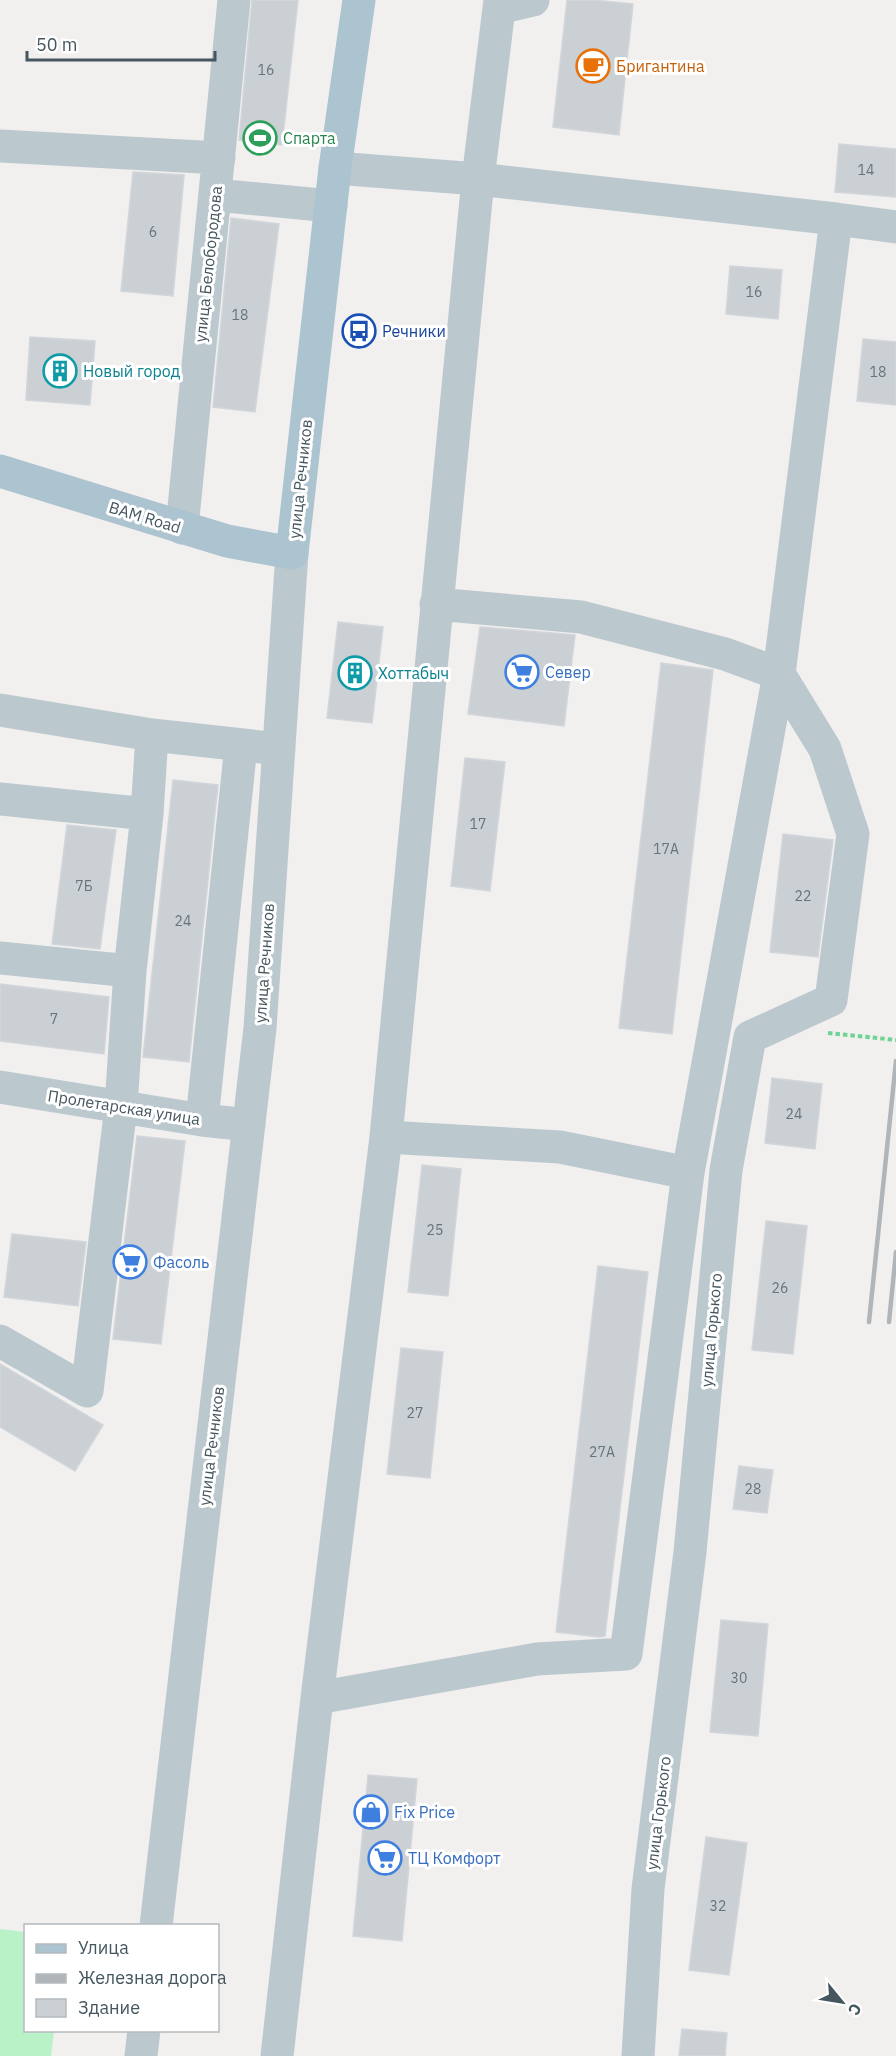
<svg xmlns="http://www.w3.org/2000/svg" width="896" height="2056" font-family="'IBM Plex Sans',sans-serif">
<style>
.green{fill:#baf2c8}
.building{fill:#cad0d4;stroke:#d2d6db;stroke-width:1.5}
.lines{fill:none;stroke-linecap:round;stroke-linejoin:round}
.path{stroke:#6fd393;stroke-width:4;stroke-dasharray:4.5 3;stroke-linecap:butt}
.minor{stroke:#bbc9cf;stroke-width:33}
.major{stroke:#acc3d0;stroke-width:33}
.rail{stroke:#b0b5ba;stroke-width:4.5}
.labels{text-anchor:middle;stroke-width:6;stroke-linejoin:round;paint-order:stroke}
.number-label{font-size:14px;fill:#66747c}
.food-label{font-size:16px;fill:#c56008;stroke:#fff;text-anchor:start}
.leisure-label{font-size:16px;fill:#27864d;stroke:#fff;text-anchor:start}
.street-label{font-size:16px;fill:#45565e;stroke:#fff}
.transit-label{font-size:16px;fill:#164399;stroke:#fff;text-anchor:start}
.culture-label{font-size:16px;fill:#0d838f;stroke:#fff;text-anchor:start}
.shop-label{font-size:16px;fill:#366cbe;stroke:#fff;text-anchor:start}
</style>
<rect width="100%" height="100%" fill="#f2efef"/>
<path class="green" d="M0,1929l25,3 1,98 28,1 -3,25h-51z"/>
<path class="building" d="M252,0h46l-16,145 -43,-5z
M567,0h26l40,4 -14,131 -66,-8z
M839,144l57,5v48l-61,-5z
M133,172l51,3 -11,121 -52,-5z
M231,218l48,6 -24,188 -42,-5z
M730,266l52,4 -4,49 -52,-5z
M30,337l65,4 -5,64 -64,-5z
M863,339l33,3v63l-39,-4z
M338,622l45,5 -11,96 -45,-5z
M480,627l95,8 -11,91 -96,-12z
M661,663l52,7 -41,364 -53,-6z
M465,758l40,4 -15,129 -39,-5z
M173,780l45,5 -29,277 -46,-5z
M67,825l49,5 -16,119 -48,-5z
M783,834l50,6 -15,117 -48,-5z
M0,984l109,13 -5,57 -104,-13z
M772,1078l50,6 -7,65 -50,-6z
M137,1136l48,5 -24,203 -48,-5z
M422,1165l39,4 -13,127 -40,-4z
M766,1221l41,5 -14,128 -41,-4z
M12,1234l74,8 -8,64 -74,-9z
M598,1266l50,6 -43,364 -6,1 -43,-5z
M401,1348l42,4 -13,126 -43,-4z
M0,1364l103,61 -28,46 -75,-44z
M739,1466l34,4 -6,43 -34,-4z
M721,1620l47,4 -10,112 -48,-4z
M368,1775l49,4 -15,162 -49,-5z
M706,1837l41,6 -18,132 -40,-5z
M682,2029l45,4 -2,23h-46z"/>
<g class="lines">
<path class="path" d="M828,1033l68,7"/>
<path class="minor" d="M499,8l34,-8
M0,146l219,12
M335,168l143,11 22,-179
M215,195l116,11
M836,219l60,8
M182,528l52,-528
M0,710l152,25
M0,799l147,15
M0,958l130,13
M0,1087l202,33 47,5
M202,1120l39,-375
M386,1137l174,10 128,26
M0,1341l87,50 34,-285 9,-135 17,-157 5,-79 127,14
M317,1698l220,-39 89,-5 62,-481 91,-499 -54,-20 -144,-37 -145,-13
M156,1926l104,-898 32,-475
M141,2056l3,-26
M277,2056l40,-358 69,-561 92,-958 358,40 -57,455 46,75 28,85 -22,166 -81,37 -24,133 -36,382 -42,337 -10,167"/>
<path class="major" d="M0,471l227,70 65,12 43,-385 24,-168"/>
<path class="rail" d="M869,1322l27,-261
M889,1322l7,-70"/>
</g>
<defs>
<symbol id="cafe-ring" viewBox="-11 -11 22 22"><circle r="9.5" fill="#fff" stroke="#e8710a" stroke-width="1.5"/><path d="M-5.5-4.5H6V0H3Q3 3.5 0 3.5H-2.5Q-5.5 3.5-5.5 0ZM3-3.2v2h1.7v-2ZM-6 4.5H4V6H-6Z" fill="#e8710a"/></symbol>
<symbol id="stadium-ring" viewBox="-11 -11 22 22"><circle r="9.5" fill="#fff" stroke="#2e9e5b" stroke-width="1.5"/><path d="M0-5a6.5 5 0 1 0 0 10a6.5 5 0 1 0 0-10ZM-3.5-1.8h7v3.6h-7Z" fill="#2e9e5b"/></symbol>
<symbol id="bus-ring" viewBox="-11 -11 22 22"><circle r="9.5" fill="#fff" stroke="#1a4fb4" stroke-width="1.5"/><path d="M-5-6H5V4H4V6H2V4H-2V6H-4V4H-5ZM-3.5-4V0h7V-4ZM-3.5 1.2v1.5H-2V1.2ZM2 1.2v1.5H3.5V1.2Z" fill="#1a4fb4"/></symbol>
<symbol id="building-ring" viewBox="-11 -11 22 22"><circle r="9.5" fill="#fff" stroke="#0f9aa8" stroke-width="1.5"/><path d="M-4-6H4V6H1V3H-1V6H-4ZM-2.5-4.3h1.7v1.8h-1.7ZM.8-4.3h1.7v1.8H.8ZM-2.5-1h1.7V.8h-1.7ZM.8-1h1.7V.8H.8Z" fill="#0f9aa8"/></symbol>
<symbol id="supermarket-ring" viewBox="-11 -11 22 22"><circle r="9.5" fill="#fff" stroke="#3f7fe0" stroke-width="1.5"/><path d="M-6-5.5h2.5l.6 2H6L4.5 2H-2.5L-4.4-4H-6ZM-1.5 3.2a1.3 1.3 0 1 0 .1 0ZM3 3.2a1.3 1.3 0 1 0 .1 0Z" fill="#3f7fe0"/></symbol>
<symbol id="shop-ring" viewBox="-11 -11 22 22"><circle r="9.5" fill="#fff" stroke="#3f7fe0" stroke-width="1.5"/><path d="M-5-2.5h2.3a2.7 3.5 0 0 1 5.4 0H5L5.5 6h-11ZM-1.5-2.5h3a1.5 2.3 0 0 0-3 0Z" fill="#3f7fe0"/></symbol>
</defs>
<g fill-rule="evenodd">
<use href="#cafe-ring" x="574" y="47" width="38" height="38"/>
<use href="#stadium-ring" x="241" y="119" width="38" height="38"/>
<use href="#bus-ring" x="340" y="312" width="38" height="38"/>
<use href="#building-ring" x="41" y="352" width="38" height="38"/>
<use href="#supermarket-ring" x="503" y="653" width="38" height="38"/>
<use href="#building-ring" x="336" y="654" width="38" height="38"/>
<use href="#supermarket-ring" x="111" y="1243" width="38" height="38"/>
<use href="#shop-ring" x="352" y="1793" width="38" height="38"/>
<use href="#supermarket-ring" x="366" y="1839" width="38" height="38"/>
</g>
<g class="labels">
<g class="number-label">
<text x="266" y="75">16</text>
<text x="866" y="175">14</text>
<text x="153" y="237">6</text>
<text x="754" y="297">16</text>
<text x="240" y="320">18</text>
<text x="878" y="377">18</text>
<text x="478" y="829">17</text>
<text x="666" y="854">17А</text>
<text x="84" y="891">7Б</text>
<text x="803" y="901">22</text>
<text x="183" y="926">24</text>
<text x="54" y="1024">7</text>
<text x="794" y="1119">24</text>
<text x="435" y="1235">25</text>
<text x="780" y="1293">26</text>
<text x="415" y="1418">27</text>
<text x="602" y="1457">27А</text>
<text x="753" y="1494">28</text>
<text x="739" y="1683">30</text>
<text x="718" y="1911">32</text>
</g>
<g class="food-label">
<text x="616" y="72">Бригантина</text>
</g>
<g class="leisure-label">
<text x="283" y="144">Спарта</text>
</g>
<g class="street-label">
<text transform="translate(208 264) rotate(-84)" y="6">улица Белобородова</text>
<text transform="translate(300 479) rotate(-84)" y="6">улица Речников</text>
<text transform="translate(145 517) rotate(17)" y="6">BAM Road</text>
<text transform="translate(264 963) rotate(-86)" y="6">улица Речников</text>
<text transform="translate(124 1107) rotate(9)" y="6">Пролетарская улица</text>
<text transform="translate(711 1330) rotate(-85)" y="6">улица Горького</text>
<text transform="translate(211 1446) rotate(-83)" y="6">улица Речников</text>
<text transform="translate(658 1813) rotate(-83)" y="6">улица Горького</text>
</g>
<g class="transit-label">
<text x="382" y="337">Речники</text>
</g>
<g class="culture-label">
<text x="83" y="377">Новый город</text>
<text x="378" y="679">Хоттабыч</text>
</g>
<g class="shop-label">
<text x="545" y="678">Север</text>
<text x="153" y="1268">Фасоль</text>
<text x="394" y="1818">Fix Price</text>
<text x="408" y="1864">ТЦ Комфорт</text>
</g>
</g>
<rect x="24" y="1924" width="195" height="108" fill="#ffffff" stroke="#b5bbbf" stroke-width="1.5"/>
<rect x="36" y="1944" width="30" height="9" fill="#acc3d0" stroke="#b5bbbf" stroke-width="1.5"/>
<text x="78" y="1954" font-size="18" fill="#45565e">Улица</text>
<rect x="36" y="1974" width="30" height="9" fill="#b0b5ba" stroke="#b5bbbf" stroke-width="1.5"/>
<text x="78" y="1984" font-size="18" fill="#45565e">Железная дорога</text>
<rect x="36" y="1999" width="30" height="18" fill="#cad0d4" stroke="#b5bbbf" stroke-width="1.5"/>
<text x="78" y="2014" font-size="18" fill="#45565e">Здание</text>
<g transform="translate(842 2002) rotate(120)" stroke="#ffffff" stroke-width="4.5" paint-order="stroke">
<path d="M0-4.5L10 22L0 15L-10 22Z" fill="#45565e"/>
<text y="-9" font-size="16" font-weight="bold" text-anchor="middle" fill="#45565e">С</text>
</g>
<path d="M27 51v9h188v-9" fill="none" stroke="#45565e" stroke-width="3"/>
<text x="36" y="51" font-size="18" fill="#45565e" stroke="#ffffff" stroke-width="4.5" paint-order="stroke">50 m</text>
</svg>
